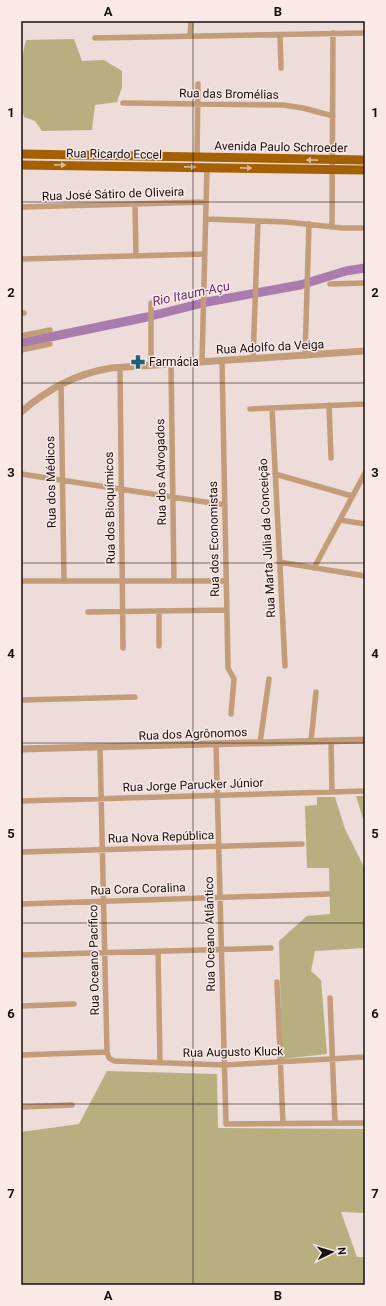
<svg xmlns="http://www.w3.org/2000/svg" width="386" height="1306" font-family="Roboto,sans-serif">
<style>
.green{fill:#b8ae80}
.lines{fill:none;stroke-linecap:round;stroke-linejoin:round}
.river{stroke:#a97cad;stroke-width:9}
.minor{stroke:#c39c79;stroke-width:5.5}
.tertiary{stroke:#c39c79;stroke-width:7}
.primary{stroke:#a46001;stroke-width:9}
.oneway{fill:#dcb996}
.grid{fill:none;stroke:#161110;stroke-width:1;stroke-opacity:0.55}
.labels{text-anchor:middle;stroke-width:3;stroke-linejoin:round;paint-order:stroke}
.street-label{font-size:12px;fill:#161110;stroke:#fae9e6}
.poi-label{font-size:12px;fill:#161110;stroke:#fae9e6;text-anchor:start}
.water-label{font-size:13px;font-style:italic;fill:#68316f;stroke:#fae9e6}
.neatline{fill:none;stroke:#161110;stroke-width:1.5}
.grid-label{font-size:13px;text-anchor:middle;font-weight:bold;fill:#161110}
</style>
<rect width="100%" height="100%" fill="#eddcd9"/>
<path class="green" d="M74,39l8,22 22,-1 18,11v16l-5,15 -22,3 -3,25 -50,1 -7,-10 -11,-4c-7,-23 -4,-54 2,-77z
M356,796h9v23h-2z
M317,797h18l10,32 20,40v79l-50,3 -4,20 10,9 6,74 -45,5 -3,-118 28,-25 23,-2 -1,-46h-22l-2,-62 12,-1z
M107,1071l110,3 1,54 147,1v84l-24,-1 16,45h8v28h-344v-153l58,-8z"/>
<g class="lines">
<path class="river" d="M21,343l126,-26 60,-15 93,-17 46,-14 19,-3"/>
<path class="minor" d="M280,35l1,33
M190,36l1,-15
M95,38l270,-5
M123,103l160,2 20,3 30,8
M197,158l1,-74
M135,204l1,52
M21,207l185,-5
M206,219l80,3 57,6h22
M332,227l1,-194
M21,259l184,-5
M330,284l35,-1
M21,313h3
M21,336l29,-6
M21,350l29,-6
M305,356l4,-132
M253,359l5,-138
M222,361l6,307 6,11 -3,35
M202,362l5,-195
M171,364l3,217
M151,365v-62
M120,367l3,281
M61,384l3,197
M329,405l2,53
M272,408l13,258
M250,409l115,-5
M21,474l204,31
M275,474l77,22
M340,520l25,4
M279,562l86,14
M314,568l51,-95
M21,581h205
M88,612l139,-2
M159,646v-35
M21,700l114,-3
M311,741l5,-49
M331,741l1,51
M260,743l9,-64
M216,744l10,380 139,-1
M100,747l7,305 2,6 5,3 110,4 141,-8
M21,801l344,-10
M21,852l281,-8
M21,904l307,-10
M158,951l2,112
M21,955l250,-7
M277,982l6,142
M330,998l5,125
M21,1006l53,-2
M21,1055l86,-3
M21,1105v2l51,-2"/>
<path class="tertiary" d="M21,412c27,-23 54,-38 90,-44l254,-17
M21,749l344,-9"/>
<path class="primary" d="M21,154l344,6
M21,165l344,5"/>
</g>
<defs><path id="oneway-solid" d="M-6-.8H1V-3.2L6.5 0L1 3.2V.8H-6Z"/></defs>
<g class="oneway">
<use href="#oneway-solid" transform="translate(312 160) rotate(-179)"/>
<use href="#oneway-solid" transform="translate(60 165) rotate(1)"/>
<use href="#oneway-solid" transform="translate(190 167) rotate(1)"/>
<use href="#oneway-solid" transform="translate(246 168) rotate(1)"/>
</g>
<path class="grid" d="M193,21v1264M21,202h344M21,383h344M21,563h344M21,743h344M21,923h344M21,1104h344"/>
<defs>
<symbol id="pharmacy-bare" viewBox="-9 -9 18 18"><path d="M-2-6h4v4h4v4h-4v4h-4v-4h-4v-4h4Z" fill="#206075" stroke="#fae9e6" stroke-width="2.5" paint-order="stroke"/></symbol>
</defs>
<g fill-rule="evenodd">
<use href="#pharmacy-bare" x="128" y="352" width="20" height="20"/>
</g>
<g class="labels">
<g class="street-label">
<text transform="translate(229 94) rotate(1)" y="4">Rua das Bromélias</text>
<text transform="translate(281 147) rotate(1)" y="4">Avenida Paulo Schroeder</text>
<text transform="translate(114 154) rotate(1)" y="4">Rua Ricardo Eccel</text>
<text transform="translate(113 194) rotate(-2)" y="4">Rua José Sátiro de Oliveira</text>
<text transform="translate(270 347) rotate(-3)" y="4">Rua Adolfo da Veiga</text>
<text transform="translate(161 472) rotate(-91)" y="4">Rua dos Advogados</text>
<text transform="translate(51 482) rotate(-91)" y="4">Rua dos Médicos</text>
<text transform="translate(110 508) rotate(-91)" y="4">Rua dos Bioquímicos</text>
<text transform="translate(267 538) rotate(-93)" y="4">Rua Marta Júlia da Conceição</text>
<text transform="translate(214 539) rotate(-91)" y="4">Rua dos Economistas</text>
<text transform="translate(193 734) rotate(-2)" y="4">Rua dos Agrônomos</text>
<text transform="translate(193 785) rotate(-2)" y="4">Rua Jorge Parucker Júnior</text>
<text transform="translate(161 837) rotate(-2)" y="4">Rua Nova República</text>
<text transform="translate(138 889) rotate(-2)" y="4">Rua Cora Coralina</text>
<text transform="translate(210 934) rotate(-91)" y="4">Rua Oceano Atlântico</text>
<text transform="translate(94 960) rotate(-91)" y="4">Rua Oceano Pacífico</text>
<text transform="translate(233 1052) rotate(-1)" y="4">Rua Augusto Kluck</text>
</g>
<g class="poi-label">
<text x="149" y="366">Farmácia</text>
</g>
<g class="water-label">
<text transform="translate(191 293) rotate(-12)" y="5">Rio Itaum-Açu</text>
</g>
</g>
<rect width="386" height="1306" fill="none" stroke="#fae9e6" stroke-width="44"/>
<g transform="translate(332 1252) rotate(85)" stroke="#fae9e6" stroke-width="3" paint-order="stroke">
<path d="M0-3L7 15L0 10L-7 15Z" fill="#161110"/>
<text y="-6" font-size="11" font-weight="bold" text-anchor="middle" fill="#161110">N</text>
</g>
<rect x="22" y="22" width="342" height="1262" class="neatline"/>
<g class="grid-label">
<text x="108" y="16">A</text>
<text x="278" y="16">B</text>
<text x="11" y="117">1</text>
<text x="375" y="117">1</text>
<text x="11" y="297">2</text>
<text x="375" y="297">2</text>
<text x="11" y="477">3</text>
<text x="375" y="477">3</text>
<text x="11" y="658">4</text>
<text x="375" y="658">4</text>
<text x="11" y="838">5</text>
<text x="375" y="838">5</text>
<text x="11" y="1018">6</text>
<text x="375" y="1018">6</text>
<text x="11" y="1198">7</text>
<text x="375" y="1198">7</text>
<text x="108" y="1300">A</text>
<text x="278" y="1300">B</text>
</g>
</svg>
